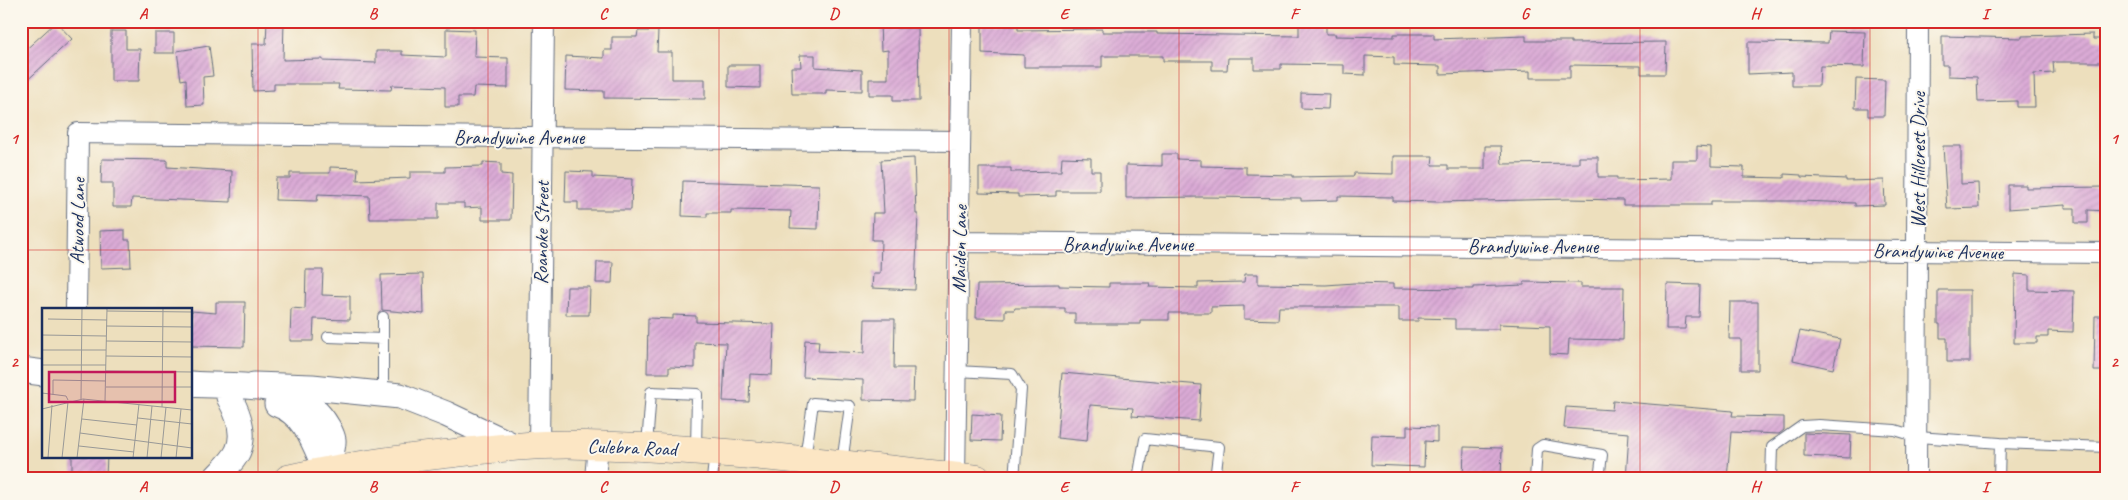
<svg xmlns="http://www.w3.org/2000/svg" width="2128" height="500" font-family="Caveat,sans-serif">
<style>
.building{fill:url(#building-hatch)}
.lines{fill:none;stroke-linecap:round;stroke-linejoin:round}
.service-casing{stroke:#646d7f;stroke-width:12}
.minor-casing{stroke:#646d7f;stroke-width:22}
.tertiary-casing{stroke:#646d7f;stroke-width:27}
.secondary-casing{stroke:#646d7f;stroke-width:29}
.service{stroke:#fff;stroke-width:10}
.minor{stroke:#fff;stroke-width:20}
.tertiary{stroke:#fff;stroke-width:25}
.secondary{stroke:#fce6c4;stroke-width:28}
.grid{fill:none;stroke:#d62828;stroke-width:1;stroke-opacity:0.55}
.labels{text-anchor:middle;stroke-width:4;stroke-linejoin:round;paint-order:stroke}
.street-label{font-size:20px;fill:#1b2f5e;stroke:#fbf7ec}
.inset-road{fill:none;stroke:#999997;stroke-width:1}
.view{fill:#c2185b;fill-opacity:0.15;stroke:#c2185b;stroke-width:2.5}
.inset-edge{fill:none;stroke:#1b2f5e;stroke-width:2.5}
.neatline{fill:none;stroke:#d62828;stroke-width:2}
.grid-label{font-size:16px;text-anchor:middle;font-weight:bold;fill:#d62828}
</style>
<defs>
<pattern id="building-hatch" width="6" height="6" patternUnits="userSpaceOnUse" patternTransform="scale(1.25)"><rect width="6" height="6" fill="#dbabd6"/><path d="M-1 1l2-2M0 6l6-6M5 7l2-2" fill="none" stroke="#bb93ba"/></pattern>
</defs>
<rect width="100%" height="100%" fill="#fbf7ec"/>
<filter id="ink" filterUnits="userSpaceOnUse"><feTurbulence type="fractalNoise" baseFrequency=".02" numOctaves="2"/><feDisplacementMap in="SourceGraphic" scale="10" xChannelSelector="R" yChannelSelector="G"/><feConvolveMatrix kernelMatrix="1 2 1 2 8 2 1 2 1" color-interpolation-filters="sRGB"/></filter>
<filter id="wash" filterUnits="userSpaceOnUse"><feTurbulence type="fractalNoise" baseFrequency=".0096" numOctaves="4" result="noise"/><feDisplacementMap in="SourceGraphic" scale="20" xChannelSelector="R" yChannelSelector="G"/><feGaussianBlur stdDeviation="1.12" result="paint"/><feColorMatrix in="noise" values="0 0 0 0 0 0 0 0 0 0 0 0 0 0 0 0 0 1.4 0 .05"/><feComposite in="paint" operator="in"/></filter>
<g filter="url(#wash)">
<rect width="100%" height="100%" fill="#eddfbd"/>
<g id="blocks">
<path class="building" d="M267,21h17l-1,39 40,-1v2l53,2v-12h26v4l44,2v-28l29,1 -1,27 34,1v30l-34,-1 -1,10h-15v10h-13v-20l-53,-2 -1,5 -53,-1 1,-5h-65v6l-21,1 -1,-47h14z
M880,21h16v7h22l1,73h-26v-6h-24v-16h19v-29l-7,1z
M1299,21h27v13h10l-1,2 59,1v-3h40v5l92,-3v5h45v2l95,-1 -1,32h-24v-8l-71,-1v13h-40v-7l-90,3v-8l-46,-1v-8l-29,-1v19l-21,-1v-9l-63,-1v5h-27v-11h-26l-1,12h-15v-9h-49v-5h-61v11h-78v-12l-42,-2v-28l36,1v4l84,-1v3h55v2l142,2z
M56,22l16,17 -51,47v-32z
M111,31h15v18h14l-1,32h-28z
M638,31h20l-1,21h15v27h33v20l-101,-1v-7l-39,-1 1,-34 38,2v-8h8v-13h25z
M1829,31l36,1 -1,35 -44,-1 -1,20h-27v-14l-44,2v-32l80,1z
M155,33h19v20h-19z
M2093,34v5h14v23h-54l1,11 -20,1 1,33h-18v-6l-39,1 -1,-25 -29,-1v-11h-6v-29l80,2v-2z
M209,46l4,30 -10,1 1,28 -17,1 -1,-27 -5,1 -4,-29z
M800,55h15v12l47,3v21l-36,-1v4h-34l-1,-27h10z
M728,65h32v23l-32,-1z
M1856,79l29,1 -1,36h-16v-8h-13z
M1301,93l28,1 -1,15 -27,-1z
M1485,146h16l1,18 77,-1v-6h19v20h19v3l54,-1v-19h26v-14l14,1v19l33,1v10l40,1v-4l17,1v2l45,2v2l38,-1 1,25 -30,1v-3l-55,-2h-89v4h-88v-5l-54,-1 -130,3 -46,-1v-4l-55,-1v4l-37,1v-3l-100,-1 -75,1v-33l36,1v-12h15v5l24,1v6l45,1v7l47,1v2l61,-1v-3l39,1v-18h40l-1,9h16v4h37z
M1943,146h18v38l17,-1 1,25 -32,1z
M1062,157l29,1v13h9v20h-44v5l-38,1v-3l-39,-1v-25h32v4l50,-1z
M914,158l2,56h2l-3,76 -43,-2 1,-15h7l1,-33h-9l1,-27h11l-3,-53z
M102,159l65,1v7l65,4 -1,31 -99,-4 -1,9h-18v-24h-12z
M483,162l18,1v11l11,1 -1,45h-29v-13l-18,1v-5h-26v16h-68l-1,-23 -51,-2 -1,7 -42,-1 1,-22h14v-5h40v-6l28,1 -1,12 53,-2v-6h35v-5l38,-1z
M566,171l27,1v5l39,2 -1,31h-53v-8h-13z
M683,181l136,4 -1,44 -28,-1 1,-17 -60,-1v3h-24v4l-25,-1z
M2008,185h18v3l81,-1v24l-19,-1v13h-13v-15h-10v-3l-57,4z
M125,230v10h5l1,27 -30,1 -1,-37z
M597,262h16l-1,21h-16z
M306,270h17l-1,25 28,1v24l-36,-1 -1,22h-23l1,-33 14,1z
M423,274l1,40 -42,-4 -1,-35z
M1245,274h13v10l68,1 28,-2 39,1v4l81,1v-2l50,-2v-3l57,1v4h43l-1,53 -54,-1 -1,16 -18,-1v-28l-51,-2v5h-44v-10l-37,-1v3h-19v-14h-120l-1,13 -34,-1v-13l-33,1v6h-42v7h-29v4h-65v-11h-10v-5h-50l-1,2h-9v9l-29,-1 1,-33 82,-1v2l50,1v-4h41l-1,4 49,1v-5l46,-1z
M2015,274l14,1v15l45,1 -1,41 -25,-1v6h-11v6h-23z
M1667,284l33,1 -1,32h-13l-1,12h-19z
M567,287h23l-1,28h-23z
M1938,290h32v72h-23v-24h-7v-14h-2z
M216,302h29l-1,45 -53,-1v-35l25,2z
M1730,302h28v68h-17v-31h-12z
M673,315l23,1v6l78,2 -2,51 -22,-1 -1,28 -26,-1 3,-58 -31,-1v26l-26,-1v6h-22l1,-55 25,1z
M2095,316h12v55h-13z
M865,319h30l-1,49h20l-1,33 -50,-1v-20l-60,-3 2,-37 14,1 -1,10 46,2z
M1800,331l40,8 -7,30 -40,-9z
M1062,373l139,12 -2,36 -67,-5 1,-8 -43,-3 -3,36 -30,-3z
M1613,401l120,10 -1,5 52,1v13l-5,4 -48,-2 -4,47h-101l3,-46 -65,-5 2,-21 46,3z
M972,414l29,2 -1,25 -29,-1z
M1407,426l30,1v15l-12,-1 -1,26 -53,-2 1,-30 35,1z
M1804,433l47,2 -1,23 -46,-2z
M1464,447l38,1 -1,31h-38z
M72,456h35l-1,21 -34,-1z"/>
</g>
</g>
<g filter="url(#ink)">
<use href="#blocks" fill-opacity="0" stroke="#646d7f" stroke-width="1"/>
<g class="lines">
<defs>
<path id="service" d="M328,337l55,2
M957,371l55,3 9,15 -7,90
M383,394v-77
M2000,443l107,4
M647,446l4,-54 46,2 -1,55
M805,459l8,-56 37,3 -8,57
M712,479l3,-27
M1138,479l7,-40 74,8 -4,32
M1535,479l2,-30 6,-4 59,10 -3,24
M1771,479l1,-32 30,-21 17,-1 76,5 23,7 82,6 -1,36"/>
<path id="minor" d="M960,242l1147,11
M76,309l2,-176 882,8
M539,446l5,-425
M955,476l7,-455
M595,479l3,-34
M1916,479l2,-458"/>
<path id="tertiary" d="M21,370l23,3
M191,384c46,4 97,-6 129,32 5,6 12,17 13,24 1,9 -5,21 -7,30
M254,385l58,2 88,9 46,18 70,33
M277,404c29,10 38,41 49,66
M215,479c7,-8 19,-18 23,-28 8,-18 0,-38 -9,-54"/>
<path id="secondary" d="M288,479c52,-12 104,-19 157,-25 46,-5 93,-11 140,-9 131,3 261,20 392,34"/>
</defs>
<use href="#service" class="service-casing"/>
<use href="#minor" class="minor-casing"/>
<use href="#tertiary" class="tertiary-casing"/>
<use href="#secondary" class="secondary-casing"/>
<use href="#service" class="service"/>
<use href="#minor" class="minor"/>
<use href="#tertiary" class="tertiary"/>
<use href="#secondary" class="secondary"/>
</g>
</g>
<path class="grid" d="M258,21v458M488,21v458M719,21v458M949,21v458M1179,21v458M1410,21v458M1640,21v458M1870,21v458M21,250h2086"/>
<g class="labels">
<g class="street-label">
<text x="519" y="144">Brandywine Avenue</text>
<text transform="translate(1918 160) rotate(-90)" y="7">West Hillcrest Drive</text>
<text transform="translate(77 221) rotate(-89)" y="7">Atwood Lane</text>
<text transform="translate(541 233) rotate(-89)" y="7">Roanoke Street</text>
<text x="1128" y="251">Brandywine Avenue</text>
<text x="1533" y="253">Brandywine Avenue</text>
<text transform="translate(959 249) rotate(-89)" y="7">Maiden Lane</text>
<text transform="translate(1938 251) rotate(1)" y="7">Brandywine Avenue</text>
<text transform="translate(632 447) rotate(2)" y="7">Culebra Road</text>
</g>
</g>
<g transform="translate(42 308)">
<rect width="150" height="150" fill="#eddfbd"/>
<path class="inset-road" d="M65,3l85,1M6,11l59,1M64,18l86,1M0,27l64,1M64,33l86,1M0,42h64M64,48l86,1M0,57h64M64,63l86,1M64,79h86M0,85l24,3 2,4M11,87v-15l53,1M39,91l1,-91M63,93l2,-93M120,99l1,-99M0,101l41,-10 109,11M96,110l54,6M40,111l55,6M38,125l112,15M37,138l55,6M6,150l4,-53M20,150l6,-56M35,150l7,-59M91,150l6,-54M105,150l5,-52M119,150l5,-51M134,150l5,-49"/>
<path class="view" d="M7,64h126v30h-126z"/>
<rect width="150" height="150" class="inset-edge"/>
</g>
<rect width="2128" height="500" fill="none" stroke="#fbf7ec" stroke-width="55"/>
<rect x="28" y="28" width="2072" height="444" class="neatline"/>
<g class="grid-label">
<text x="143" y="19">A</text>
<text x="373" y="19">B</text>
<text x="603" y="19">C</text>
<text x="834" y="19">D</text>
<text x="1064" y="19">E</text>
<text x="1294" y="19">F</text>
<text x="1525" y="19">G</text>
<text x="1755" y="19">H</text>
<text x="1985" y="19">I</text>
<text x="14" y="144">1</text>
<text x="2114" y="144">1</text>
<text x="14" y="367">2</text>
<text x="2114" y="367">2</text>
<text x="143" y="492">A</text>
<text x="373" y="492">B</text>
<text x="603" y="492">C</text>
<text x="834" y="492">D</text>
<text x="1064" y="492">E</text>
<text x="1294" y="492">F</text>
<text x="1525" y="492">G</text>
<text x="1755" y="492">H</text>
<text x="1985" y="492">I</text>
</g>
</svg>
